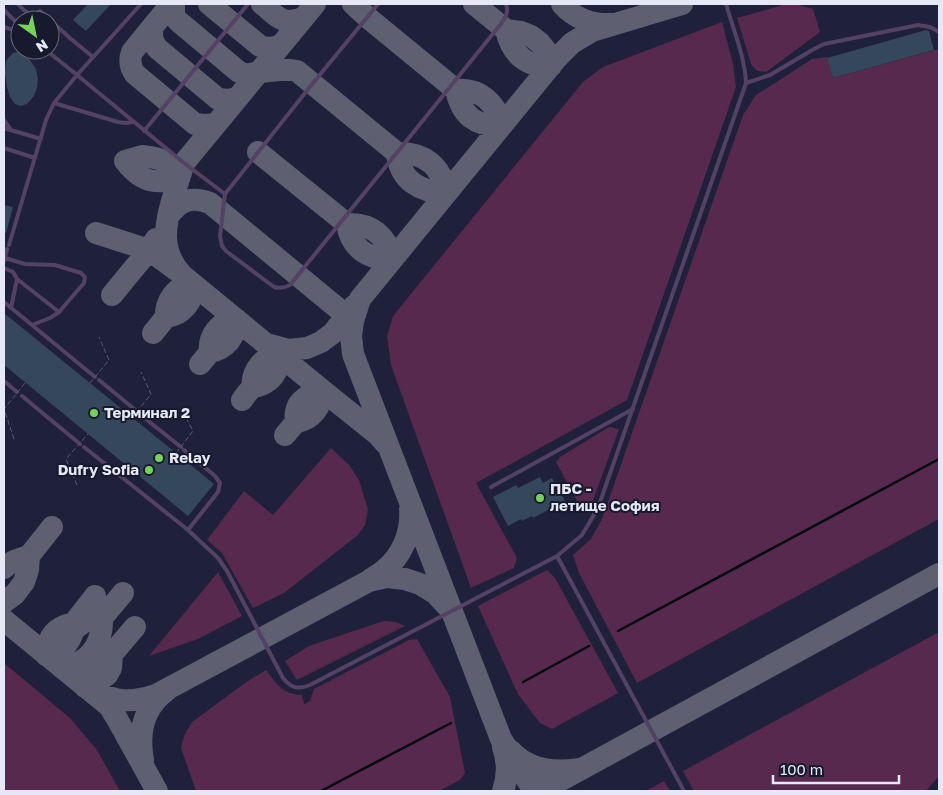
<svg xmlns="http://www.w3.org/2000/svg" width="943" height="795" font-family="'Golos Text',sans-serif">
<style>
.built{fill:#1f203a;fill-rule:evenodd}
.green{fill:#58294e}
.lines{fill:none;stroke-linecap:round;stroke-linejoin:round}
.stream{stroke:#00080d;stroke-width:2.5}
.taxiway{stroke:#5e6072;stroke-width:22}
.building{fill:#35475a}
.service{stroke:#534263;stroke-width:4}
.path-bridge{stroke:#595b6d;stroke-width:1;stroke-dasharray:5 2.5;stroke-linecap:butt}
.poi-dot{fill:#77d25a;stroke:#17192d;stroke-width:2}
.labels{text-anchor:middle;stroke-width:4;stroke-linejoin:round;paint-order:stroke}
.poi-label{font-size:15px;font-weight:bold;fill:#e6e8f6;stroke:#17192d;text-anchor:start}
</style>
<rect width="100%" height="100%" fill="#17192d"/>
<path class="built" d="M4,4h935v787h-935zM20,20h30v30h-30z"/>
<path class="green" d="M787,4h9l17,5 7,23 -54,40 -9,-1 -6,-7 -14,-46z
M722,22l11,42 3,23 -109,313 -151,83 41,75 -3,10 -43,20 -80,-223 -4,-29 6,-20 190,-234 20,-15z
M939,49v470l-302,164 -58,-110 -6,-18 18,-16 11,-20 141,-404 13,-20 56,-36 15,-2 6,21z
M609,427l10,2 -29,80 -8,1 -26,-48 4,-5z
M331,448l18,17 10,15 9,30 -3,15 -7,10 -74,58 -31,15 -31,-55 -15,-13 37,-49 29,24z
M547,570l8,8 63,115 -66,36 -12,-6 -22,-29 -40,-88z
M218,572l24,44 -44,23 -49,17z
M384,621l12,1 9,4 -108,54 -12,-19 24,-15z
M939,632v144l-13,15h-232l-11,-20z
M417,639l33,58 15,76 -5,7 -21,11h-243l-15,-43 3,-12 8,-14 53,-39 21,-13c11,14 16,24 36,25l2,9 6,-3 4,-12 95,-49z
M4,663l66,55 27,32 23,41h-116z
M664,781l6,10h-24z"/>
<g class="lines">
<path class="stream" d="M618,631l321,-172
M523,682l66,-36
M321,791l130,-68"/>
<path class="taxiway" d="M171,4l-39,48c-3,8 -2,15 3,22l60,50 11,1 10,-1
M174,4v12l4,5 61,51 7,3 14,-3 19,-2h12l6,1 100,82c27,-1 45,13 49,40 -26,-1 -46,-12 -49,-40
M209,4l51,42c8,3 13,2 21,-1
M262,4c15,12 20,22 41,14
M315,4l-131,159c-4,13 -8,25 -12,38 -8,28 -11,51 10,74l140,115 56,45 7,8
M353,4l14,13 89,73c24,-2 41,13 45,36 -26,0 -39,-10 -45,-36
M474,4l32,26 15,2 10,4 9,7 7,9 4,14c-26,1 -39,-12 -45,-36
M562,4c12,14 30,21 49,20
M153,26c-2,9 -1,15 4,22l61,51 12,1 8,-3
M258,152l89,72c25,-1 40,12 45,35 -24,1 -41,-11 -45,-35
M142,156c15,1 30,5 37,20 -23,11 -39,5 -54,-15z
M168,217c11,-17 24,-21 42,-14l137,113
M96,233l53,17 27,20
M112,295l37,-45 7,-11
M153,333l13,-16c-1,-15 10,-32 27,-33 1,17 -10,31 -27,33
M267,344l22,6 18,-2 14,-6 12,-9 21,-27
M200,364l10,-12c17,-3 25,-15 27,-32 -17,0 -29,16 -27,32
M242,400c3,-4 7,-10 11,-13 3,-1 6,-1 8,-2 13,-5 18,-17 19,-30 -17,0 -29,17 -27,32
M285,435l11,-13c16,-2 26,-15 26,-32 -17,5 -29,13 -26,32
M4,568c7,-7 16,-9 25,-12
M369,581l18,-4 18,2 15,5 16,10 11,12
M4,602l11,-8 9,-12 4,-12 1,-14 23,-29
M102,618c-4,1 -9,1 -13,2 -19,7 -28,28 -28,47 4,-1 8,-1 12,-2 20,-7 30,-26 29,-47l21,-25
M4,620l105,86 7,11 41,74
M74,623c-19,4 -26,13 -28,32 17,-1 28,-16 28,-32l21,-27
M112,654c-17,3 -27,15 -27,33l14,-6 8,-6 4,-7 1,-14 23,-27
M91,691c27,10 37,13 65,4l211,-113c5,-4 11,-7 16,-11 19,-14 29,-39 27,-62
M511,751c17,18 42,22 67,18
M143,760c-5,-27 0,-52 23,-69
M503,791c5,-14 5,-29 0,-44
M534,791l-33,-52 -148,-385 -2,-18 2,-15 7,-22 196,-240 16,-16 20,-12 90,-27
M541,791l398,-217"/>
</g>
<path class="building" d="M88,4h23l-25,27 -13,-11z
M926,30l3,1 5,19 -101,28 -6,-20z
M19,52l6,3 5,5 6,9 2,10 -1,9 -3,8 -7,8 -6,2 -6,-2 -5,-7 -3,-10 -2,-14 1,-12 2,-3 5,-5z
M4,205l9,2 -7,26h-2z
M4,313l210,171 -26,32 -184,-151z
M540,477l3,6 9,-5 13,23 -32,17 -1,-2 -10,5 -1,-2 -13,7 -15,-29 23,-12 2,3z"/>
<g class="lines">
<path class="service" d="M18,4c6,7 13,14 22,7
M4,10l16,16
M40,11l31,28 22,18
M4,27l16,5
M46,50l31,25 64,-71
M746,83l24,-8 44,-26 10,-5 94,-19 12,2 9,5
M54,103l64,19 7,1 8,-1
M4,120l7,10
M4,128l37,11
M144,131l104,-127
M4,148l31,10
M225,194l-5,42 2,10 4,5 48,36c6,2 10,1 16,-2l210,-260c5,-7 9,-12 6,-21
M9,245l37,-125 8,-17 23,-28 107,88 41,31 84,-106 69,-84
M5,258l20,6 30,1 26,8 4,4 -1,6 -25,29 -9,6 -18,7
M4,261l3,-12
M4,268l9,4 4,7 -6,29
M17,279l42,33
M4,302l91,75
M99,380l40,33
M4,381l13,11
M22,396l58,48
M142,416l39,31
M84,447l104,83 30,28 9,13 56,107c8,10 15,12 27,7l247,-129 25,-21 16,-27 148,-425c-1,-26 -13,-54 -20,-79
M184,450l31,26 5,7 -2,9 -30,38
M491,487l142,-78
M557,556l127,235"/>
<path class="path-bridge" d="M90,383l19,-23 -10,-23
M132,418l19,-24 -10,-22
M14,439l-10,-30 21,-26
M176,453l17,-22 -12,-23
M77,485l-11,-26 22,-25"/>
</g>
<g class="poi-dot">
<circle cx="94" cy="413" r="5"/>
<circle cx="159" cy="458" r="5"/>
<circle cx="149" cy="470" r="5"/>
<circle cx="540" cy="498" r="5"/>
</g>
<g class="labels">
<g class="poi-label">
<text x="104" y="418">Терминал 2</text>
<text x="169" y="463">Relay</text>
<text x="139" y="475" text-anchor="end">Dufry Sofia</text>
<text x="550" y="494">ПБС -<tspan x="550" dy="17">летище София</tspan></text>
</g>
</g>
<rect width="943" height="795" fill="none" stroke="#e6e8f6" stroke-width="10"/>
<g transform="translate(35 35) rotate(147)"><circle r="24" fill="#17192d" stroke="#6a6c7d"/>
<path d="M0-4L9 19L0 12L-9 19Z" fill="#77d25a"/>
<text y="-8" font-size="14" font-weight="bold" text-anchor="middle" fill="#e6e8f6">N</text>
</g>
<path d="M773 775v8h126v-8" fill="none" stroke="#e6e8f6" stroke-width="2.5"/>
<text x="780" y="775" font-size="15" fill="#e6e8f6" stroke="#17192d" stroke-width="4" paint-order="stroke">100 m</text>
</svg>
